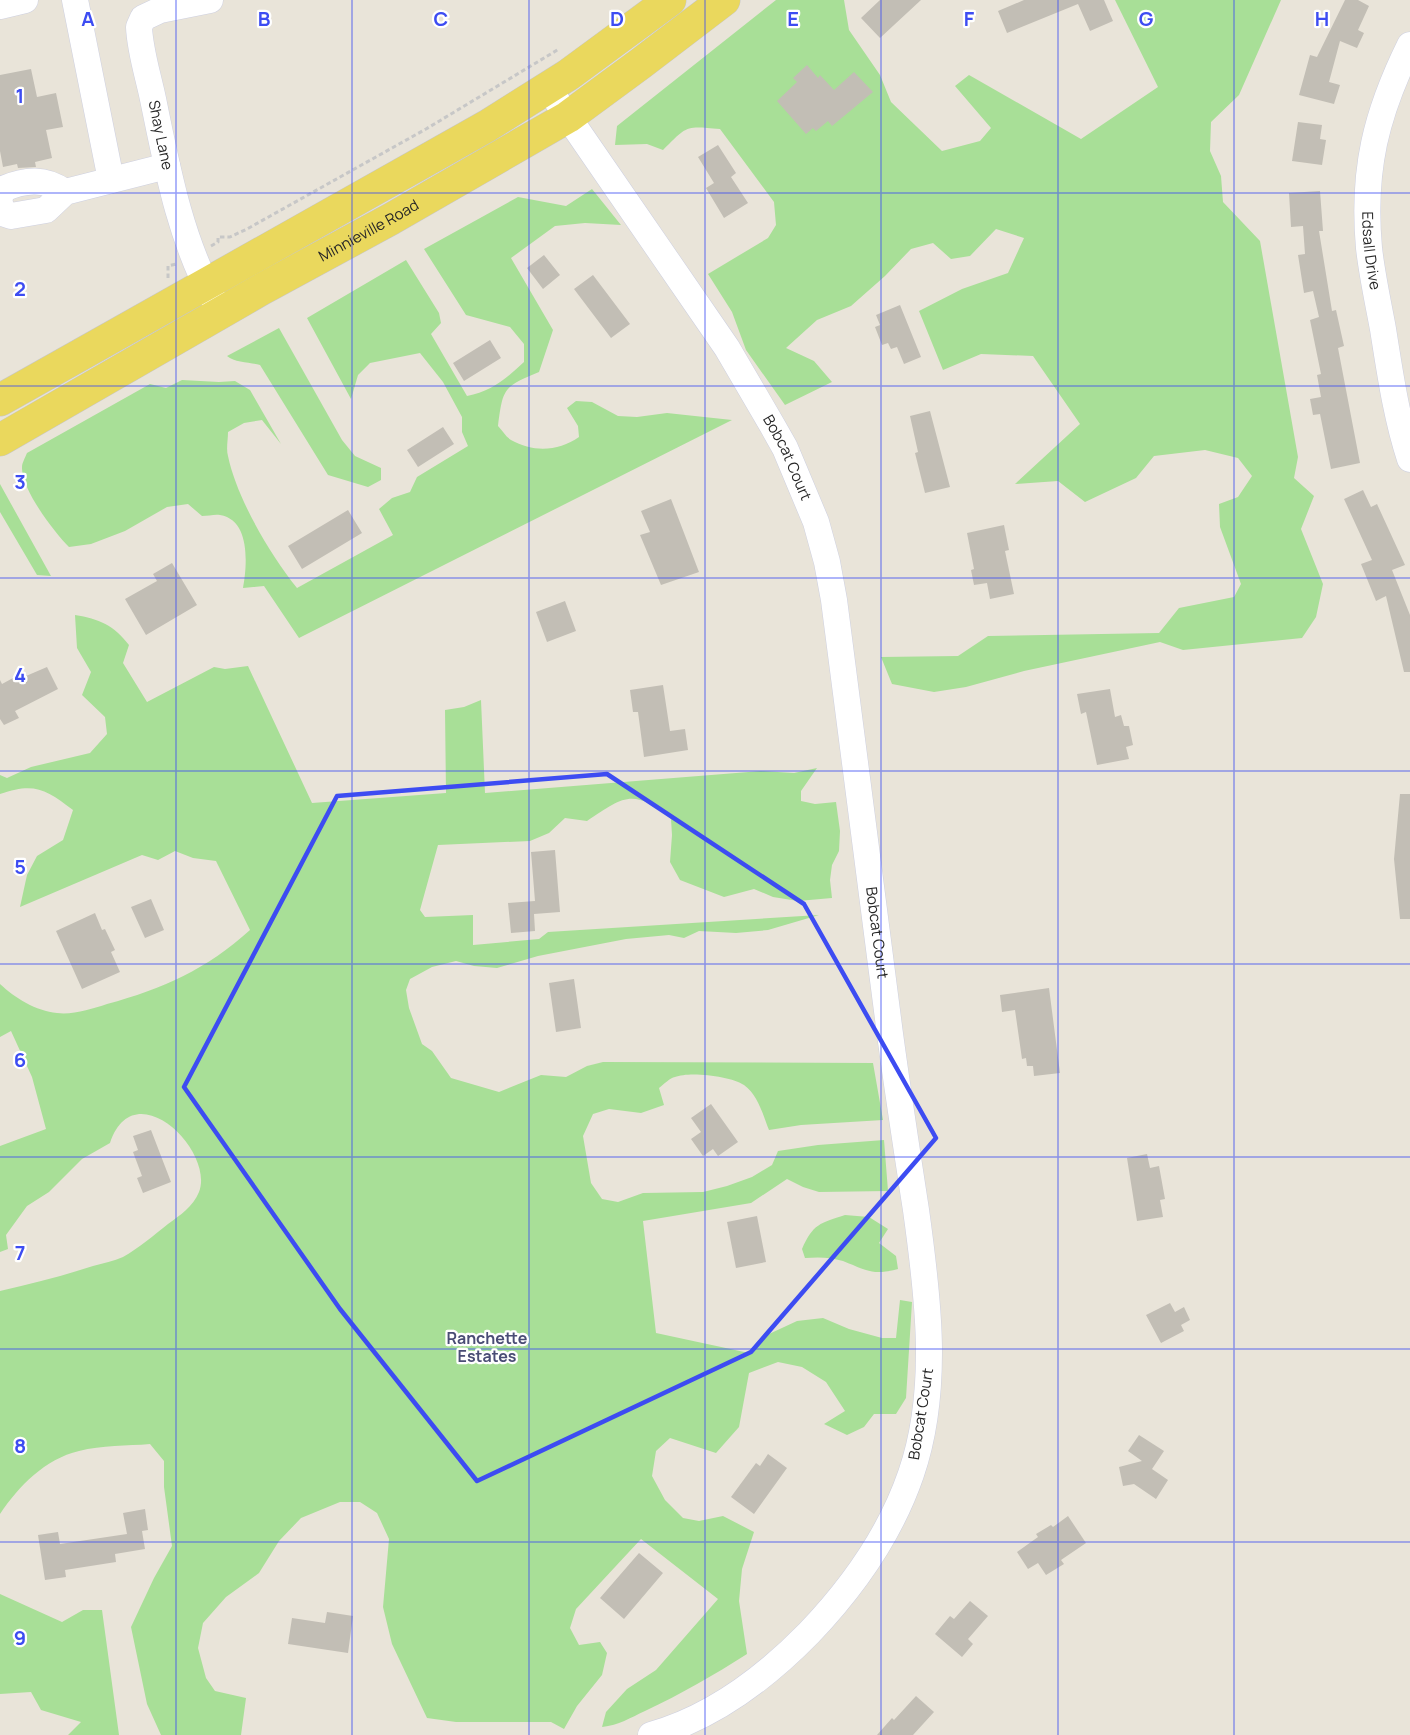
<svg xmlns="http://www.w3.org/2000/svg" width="1410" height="1735" font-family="Manrope,sans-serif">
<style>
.green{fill:#a8df97}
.building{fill:#c2beb5}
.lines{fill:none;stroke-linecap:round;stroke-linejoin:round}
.minor-casing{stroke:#ced0e0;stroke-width:27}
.major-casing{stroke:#c7c7c7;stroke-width:33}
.path{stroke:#c7c7c7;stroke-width:3;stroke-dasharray:4.5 3;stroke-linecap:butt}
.minor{stroke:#fff;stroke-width:26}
.major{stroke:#ead85d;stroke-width:32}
.marked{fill:none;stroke:#3d4cf2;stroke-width:4.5;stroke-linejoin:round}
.grid{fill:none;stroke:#3d4cf2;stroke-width:1.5;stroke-opacity:0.55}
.labels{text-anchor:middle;stroke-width:4.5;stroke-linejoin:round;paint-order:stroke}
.street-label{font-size:15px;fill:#272727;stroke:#fff}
.neighbourhood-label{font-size:16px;font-weight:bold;fill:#4a4d75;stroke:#fff}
.grid-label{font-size:20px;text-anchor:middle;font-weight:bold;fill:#3d4cf2;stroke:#fff;stroke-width:4.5;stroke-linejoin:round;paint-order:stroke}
</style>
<rect width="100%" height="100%" fill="#e9e4d9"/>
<path class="green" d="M776,0h68l5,30 31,45 11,27 51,49 38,-10 11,-13 -36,-42 14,-11 112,64 77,-52 -43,-87h166l-42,95 -28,27 -1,29 11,25 2,26 37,39 38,216 -4,21 20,18 -13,33 22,55 -7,33 -14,21 -119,12 -23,-8 -136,29 -58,16 -32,5 -42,-8 -11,-27 77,-1 30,-20 171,-3 20,-25 55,-11 7,-13 -21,-57 -1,-23 19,-7 14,-21 -14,-18 -33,-8 -51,6 -18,22 -51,24 -27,-21 -43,3 65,-60 -47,-68 -52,-2 -38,16 -24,-59 43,-22 46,-16 16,-35 -28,-9 -26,27 -19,3 -18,-16 -22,6 -26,27 -34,30 -34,14 -31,28 28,13 18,21 -47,23 -39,-55 -14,-38 -24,-38 60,-36 8,-13 -2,-23 -54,-73c-35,-3 -32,-4 -57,21l-16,-6 -32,1 2,-19z
M592,189l29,36 -36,-2 -30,3 -44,32 42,72 -14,42c-36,15 -36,16 -41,54 4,4 8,11 13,14 23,13 48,11 68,-3l-1,-11 -11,-18 9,-7 16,1 26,14 19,1 30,-4 65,7 -433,218 -35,-52 -21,2c4,-22 8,-68 -23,-73 -5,-1 -12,1 -18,1l-14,-12 -21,3 -42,24 -34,13 -22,3c-15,-15 -48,-58 -47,-80 0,-4 3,-9 5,-14l123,-69 16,4 16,-8 37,2 16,-1 15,9 31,54 -19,-24 -18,3 -16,9c0,8 -2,17 0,24 9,43 42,98 69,132l96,-53 -14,-26 13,-11 18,-6 7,-15 51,-31 -6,-14v-15l-19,-35 -23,-29 -50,10 -12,12 -7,24 -44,-81 99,-58 33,53 2,10 -10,11 36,62c24,-4 40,-18 57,-34v-18l-14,-17 -44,-12 -42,-66 94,-52 48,9z
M279,328l63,112 13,16 26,12v12l-13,7 -40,-12 -68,-110c-10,-3 -25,-2 -33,-9z
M0,484l51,92 -14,-1 -37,-63z
M75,615c24,4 39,10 54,30l-6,18 24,39 67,-35 11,2 23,-3 64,137 134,-10 -1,-83 19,-3 17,-7 4,93 276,-22 33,2 23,-5 -16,23v10l14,3 21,-2 4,29 -1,20 -7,14 -2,15 2,18 -34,3 -25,-4 -19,-8 -30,8 -44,-17 -10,-18 2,-27 -1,-16c-38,-32 -48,-22 -84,2l-22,-3 -16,15 -19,8 -92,4 -18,65 5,7 48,-2v30l66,-6 9,-7 271,-17 -51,15 -32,3 -37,-2 -15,7 -15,-3 -43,4 -88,17 -41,12 -23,-2 -18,-5 -24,6 -22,12 -4,11 3,18 13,36 10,7 19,27 48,14 42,-17 25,2 21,-11 16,-4 270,1 10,57 -82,5 -32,5c-6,-15 -11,-35 -25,-45 -13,-9 -55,-14 -69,-8 -5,1 -11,7 -16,11l5,17 -23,8 -32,-4 -16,5 -10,22 8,47 11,16 16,3 25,-9 60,-1 24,-6 25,-9 20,-12 6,-14 40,-6 66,-5 4,51 -69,1 -16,-5 -16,-8 -36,24 -108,18 13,112 93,20 20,-19 28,-13 26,-3 26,11 33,9h14l4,-38 12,2 -6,96 -10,16h-22l-10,13 -17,8 -23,-11 21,-13 -19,-29 -24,-15 -24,-5 -29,11 -10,54 -23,26 -46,-15 -14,13 -4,25 13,24 18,18 16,3 24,-5 31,16 -12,37 -3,32 8,53c-33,21 -66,40 -102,57 -15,7 -26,14 -43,16l4,-15 21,-23 29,-19 62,-71 -77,-60 -65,70 -6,19 9,17 21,-3 7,11 -5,22 -25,31 -13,23 -13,-7h-95l-29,-4 -35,-74 -9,-37 6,-68 -12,-26 -17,-11h-20l-39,16 -22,23 -20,32 -33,24 -23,26 -5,25 8,30 9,13 31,7 -5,37h-80l-14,-31 -16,-77 23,-49 18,-32 -8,-59v-26l-14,-17c-23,2 -48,1 -71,7 -34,8 -60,35 -79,63v-223c31,-7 62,-15 93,-25 10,-3 21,-5 30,-9 16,-9 31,-22 45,-33 12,-9 25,-17 31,-32 16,-41 -65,-121 -89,-49l-28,16 -33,33 -22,14 -21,29 2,14 -8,3v-106l46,-17 -14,-52 -21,-46 -11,6v-53c15,14 36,27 57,29 16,2 35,-4 50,-9 56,-15 100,-35 143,-74l-34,-69 -23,-3 -18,-7 -17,9 -16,-5 -122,52 7,-32 10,-19 26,-16 10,-30c-27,-21 -39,-28 -73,-16v-19l7,3 24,-11 59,-14 17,-19 -2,-17 -23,-22 9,-23 -14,-24z
M845,1215l24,2 19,12 -9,14 17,13 2,13c-26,7 -32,1 -55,-8 -13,-4 -25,-4 -38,-3l-3,-9c11,-25 18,-26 43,-34z
M0,1594l62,28 21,-12h19l17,125h-51l13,-13 -40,-12 -10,-18 -31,2z"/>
<path class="building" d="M880,0h41l-41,38 -19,-20z
M1024,0h80l9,21 -23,10 -12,-27 -71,29 -9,-22z
M1345,0h13l11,6 -11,24 6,3 -7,15 -17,-7 -11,41 11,3 -6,19 -35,-9 11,-40 7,2z
M807,65l11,13 2,-3 14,15 20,-18 19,20 -41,34 -4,-5 -12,10 -3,-3 -7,6 -29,-33 20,-19 -4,-4z
M31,69l6,28 19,-4 7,34 -17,3 6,28 -17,4 1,5 -18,1 -1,-4 -14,3 -3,-16v-76z
M1298,122l24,3 -2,14 6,1 -4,25 -30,-4z
M718,145l18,28 -5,4 17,26 -24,15 -18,-30 8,-5 -16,-26z
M1320,191l3,40h-4l13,80 4,-1 8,36 -6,2 22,115 -29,6 -11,-55 -7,1 -3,-16 11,-2 -4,-22 4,-1 -11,-54 9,-3 -6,-26 -9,2 -6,-38 7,-1 -2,-28 -12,1 -2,-34z
M544,255l16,20 -17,14 -16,-21z
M593,275l37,49 -19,14 -37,-49z
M900,305l21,52 -17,7 -7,-17 -6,2 -3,-6 -6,2 -7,-18 5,-2 -4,-10z
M490,340l11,18 -37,23 -11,-18z
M930,411l20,76 -25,6 -10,-40 3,-1 -8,-36z
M443,427l11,17 -36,23 -11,-17z
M1363,490l8,17 6,-3 28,61 -13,5 18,45v57h-6l-18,-76 -10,5 -15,-37 11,-4 -28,-61z
M671,499l28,73 -38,13 -21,-50 10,-3 -9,-21z
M348,510l14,23 -60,36 -14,-23z
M1004,525l5,25 -4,1 9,43 -24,5 -3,-16 -13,2 -3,-15 3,-1 -7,-36z
M172,563l25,42 -51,30 -21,-36 32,-18 -4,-7z
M565,601l11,30 -29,11 -11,-30z
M47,667l11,22 -43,22 4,7 -15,7 -4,-6v-39l2,4 22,-12 2,4z
M663,685l7,46 15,-2 3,21 -44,7 -6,-45h-5l-3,-22z
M1110,689l5,28 6,-2 3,11h5l4,19 -7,2 3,12 -32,6 -11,-53 -5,2 -4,-20z
M1400,794h10v125h-10l-6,-60z
M555,850l5,62 -26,2 1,17 -24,2 -3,-30 27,-2 -4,-49z
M151,899l13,31 -19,8 -14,-31z
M95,913l7,17 3,-1 10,21 -4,2 9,20 -38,17 -26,-58z
M574,979l7,49 -25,4 -7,-49z
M1049,988l11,85 -26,3 -1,-10h-6l-1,-8 -4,1 -7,-49 -13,2 -2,-17z
M711,1104l27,38 -20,14 -5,-7 -10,7 -12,-17 10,-7 -10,-14z
M151,1130l20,52 -28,11 -6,-15 5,-2 -9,-24 5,-2 -5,-14z
M1147,1154l3,14 9,-2 6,33 -5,1 3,17 -26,4 -10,-63z
M757,1216l9,46 -30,6 -9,-46z
M1170,1303l5,9 9,-5 6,13 -9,5 3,6 -23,12 -15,-28z
M1139,1435l25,16 -12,18 16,11 -12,19 -22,-15 -11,2 -4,-19 23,-6 -14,-10z
M768,1454l19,14 -33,46 -23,-17 25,-34 4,3z
M145,1509l3,21 -6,1 3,18 -30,5 1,8 -51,8 1,7 -21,3 -7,-45 20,-3 2,12 67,-10 -4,-21z
M1068,1516l18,27 -25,17 3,4 -18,11 -8,-12 -10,6 -11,-17 21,-15 -2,-3 15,-9 2,2z
M639,1553l24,20 -39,46 -24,-21z
M970,1601l18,15 -20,23 5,5 -11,13 -27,-23 15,-18 4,3z
M327,1612l26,4 -5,37 -60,-9 4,-26 33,5z
M916,1696l18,16 -21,23h-36l15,-17 2,2z"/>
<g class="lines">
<defs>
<g id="minor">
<path d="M75,0l36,180"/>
<path id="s1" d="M210,0l-50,10 -17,8 -4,9c1,24 9,48 14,72 14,68 27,140 61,201"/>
<path d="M0,6l25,-6"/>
<path id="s2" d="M1410,45c-34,69 -48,125 -41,203 3,27 9,54 14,81 7,44 13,87 27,130"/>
<path id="s3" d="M548,88l179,260 45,77 13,23 31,74 11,40 7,38c19,145 37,290 56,434 8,59 17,118 26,176 12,86 24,180 -5,264 -21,61 -58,113 -102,159 -44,45 -97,85 -158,102"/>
<path d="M0,197l3,-8c23,-10 42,-11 62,3"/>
<path d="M0,205l5,9 6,2 35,-6 19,-18 102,-26"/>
</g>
<g id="major">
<path d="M0,400l487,-274 81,-51 102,-75"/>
<path id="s4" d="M0,440l262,-151 129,-70 177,-102 72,-53 84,-64"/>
</g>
</defs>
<use href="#minor" class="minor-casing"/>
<use href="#major" class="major-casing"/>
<path class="path" d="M211,246l7,-4v-5h12l17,-8 179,-100 133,-80
M168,278v-12l8,-2"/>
<use href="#minor" class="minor"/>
<use href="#major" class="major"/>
</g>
<path class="marked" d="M607,774l197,130 132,234 -185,214 -274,129 -137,-172 -156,-222 153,-291z"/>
<path class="grid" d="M176,0v1735M352,0v1735M529,0v1735M705,0v1735M881,0v1735M1058,0v1735M1234,0v1735M0,193h1410M0,386h1410M0,578h1410M0,771h1410M0,964h1410M0,1157h1410M0,1349h1410M0,1542h1410"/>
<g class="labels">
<g class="street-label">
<text dy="5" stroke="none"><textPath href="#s1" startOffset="190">Shay Lane</textPath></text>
<text dy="5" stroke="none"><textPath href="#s4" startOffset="424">Minnieville Road</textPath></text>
<text dy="5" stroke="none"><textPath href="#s2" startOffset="213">Edsall Drive</textPath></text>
<text dy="5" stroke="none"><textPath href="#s3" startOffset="441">Bobcat Court</textPath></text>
<text dy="5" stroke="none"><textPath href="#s3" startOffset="927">Bobcat Court</textPath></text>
<text transform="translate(921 1414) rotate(-81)" y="5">Bobcat Court</text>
</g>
<g class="neighbourhood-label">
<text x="487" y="1344">Ranchette<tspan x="487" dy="18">Estates</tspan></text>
</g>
</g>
<g class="grid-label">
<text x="88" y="26">A</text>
<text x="264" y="26">B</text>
<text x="441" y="26">C</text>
<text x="617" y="26">D</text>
<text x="793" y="26">E</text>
<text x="969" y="26">F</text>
<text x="1146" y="26">G</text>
<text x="1322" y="26">H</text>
<text x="20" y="103">1</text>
<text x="20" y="296">2</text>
<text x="20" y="489">3</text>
<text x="20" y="682">4</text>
<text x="20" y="874">5</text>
<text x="20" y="1067">6</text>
<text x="20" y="1260">7</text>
<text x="20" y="1453">8</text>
<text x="20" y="1645">9</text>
</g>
</svg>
